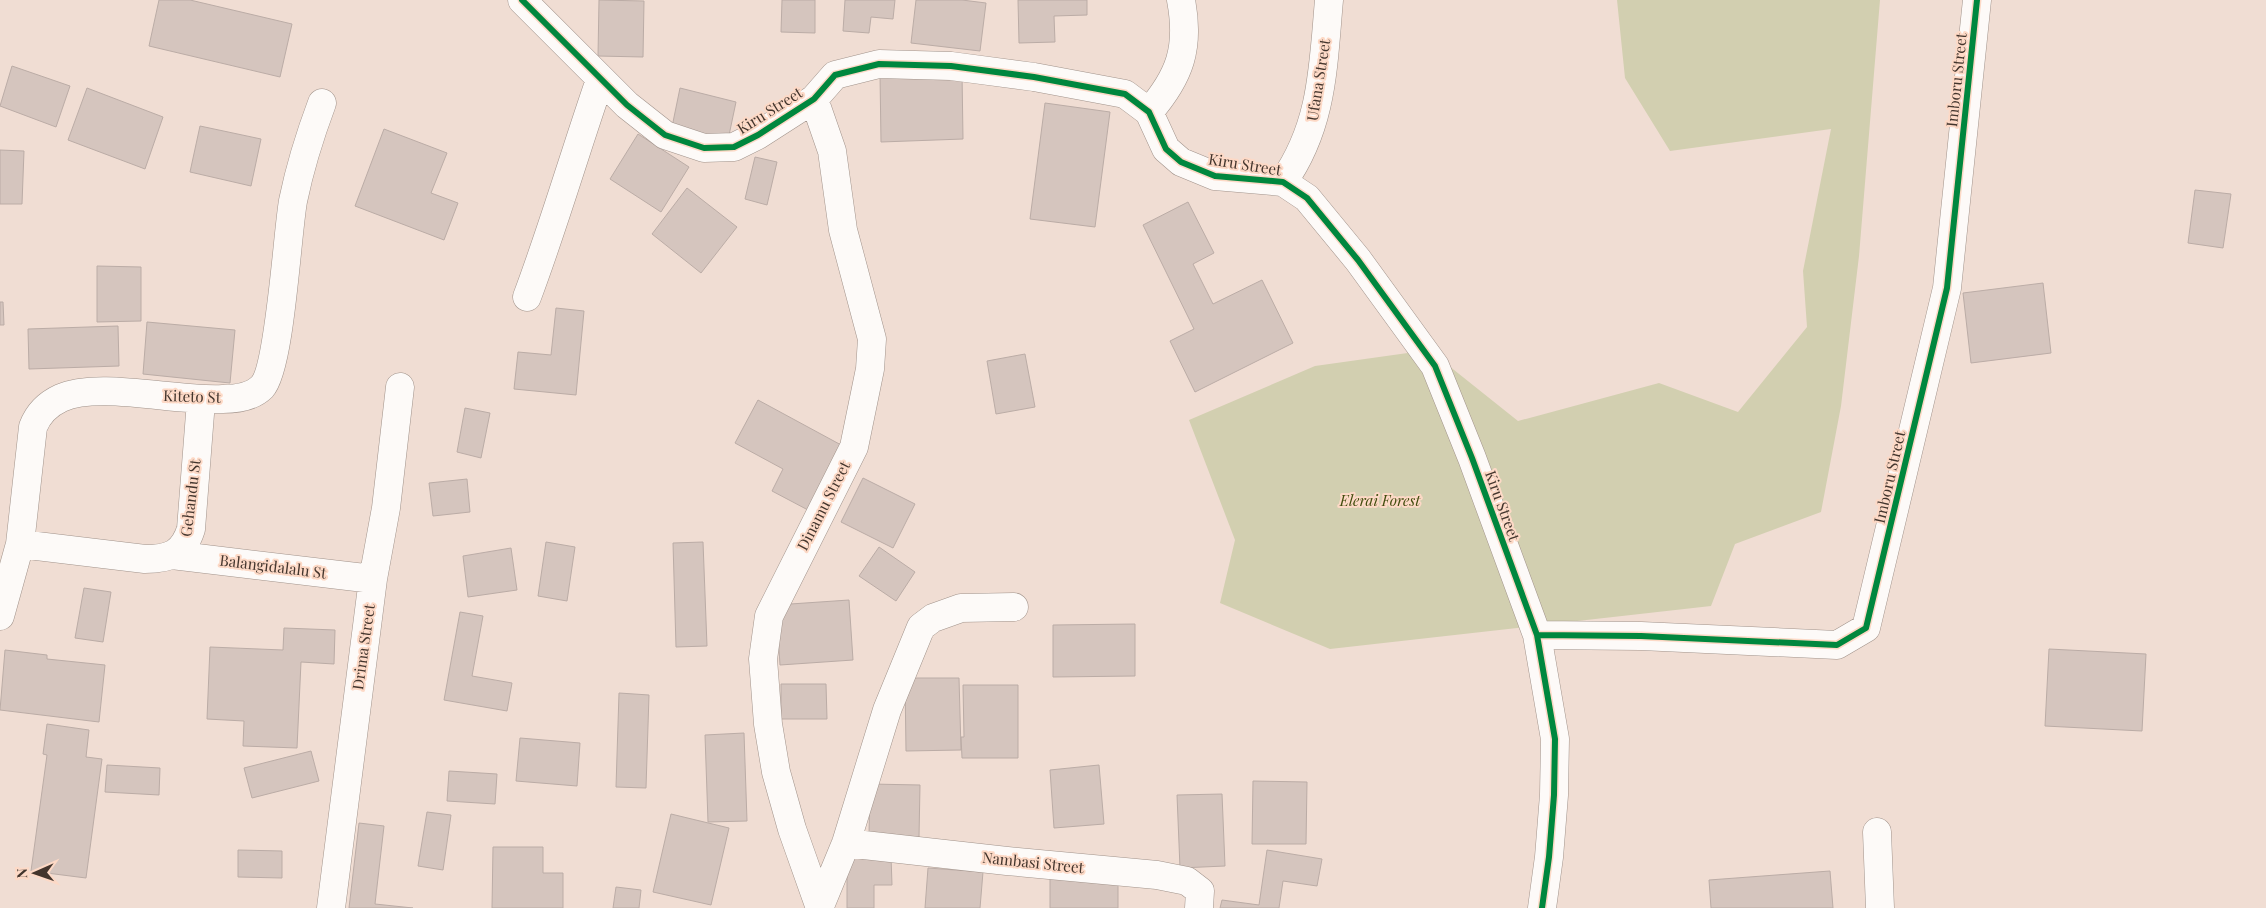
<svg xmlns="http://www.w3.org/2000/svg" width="2266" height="908" font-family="'Playfair Display',serif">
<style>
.green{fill:#d2cfb0}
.building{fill:#d5c5be;stroke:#bbaca6}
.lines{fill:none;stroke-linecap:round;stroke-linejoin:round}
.minor-casing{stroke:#a1938b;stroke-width:29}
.minor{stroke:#fdfaf8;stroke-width:28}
.cycleway-casing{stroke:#fdd9c6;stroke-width:9}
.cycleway{stroke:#00873e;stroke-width:6}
.labels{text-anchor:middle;stroke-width:4;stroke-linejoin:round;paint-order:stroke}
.street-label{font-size:15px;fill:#43352d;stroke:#fdd9c6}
.park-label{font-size:15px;font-style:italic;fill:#424d0e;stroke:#fdd9c6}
</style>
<rect width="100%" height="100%" fill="#f0ddd3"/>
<path class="green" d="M1617,0h263l-21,256 -18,150 -20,106 -86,32 -24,62 -381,43 -110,-46 15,-63 -46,-120 126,-54 114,-16 89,71 141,-38 79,29 69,-85 -4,-56 28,-142 -161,22 -45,-73z"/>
<path class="building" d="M159,0h31l102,24 -12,53 -131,-31z
M599,0l45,1 -1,56 -45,-1z
M782,0h33v33l-34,-1z
M845,0h50l-2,19 -22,-2 -2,16 -26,-2z
M916,0h46l24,3 -6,48 -69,-8z
M1018,0h69v15l-33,1 1,26 -36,1z
M12,66l58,20 -14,41 -56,-21z
M962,73l1,66 -82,3 -1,-68z
M87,88l76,29 -18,52 -77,-29z
M680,88l56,14 -8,38 -56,-13z
M1045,103l65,9 -15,115 -65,-8z
M200,126l61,13 -10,47 -61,-14z
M384,129l63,24 -16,40 27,10 -14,37 -89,-34z
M638,134l51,33 -28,45 -51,-33z
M0,150l24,1 -2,53h-22z
M755,157l22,5 -10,43 -22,-6z
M687,188l50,39 -36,46 -49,-39z
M2195,190l36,4 -8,54 -35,-5z
M1188,202l26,51 -21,11 20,40 49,-24 31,63 -98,49 -25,-51 24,-12 -51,-104z
M97,266l44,1v54l-44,1z
M2043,283l8,70 -80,10 -8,-70z
M0,302h3l1,23h-4z
M556,308l28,3 -8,84 -62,-6 4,-37 33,3z
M147,322l88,8 -5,53 -87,-9z
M118,326l1,40 -90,3 -1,-40z
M1025,354l10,53 -39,7 -9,-53z
M758,400l85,46 -35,64 -36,-19 11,-22 -48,-26z
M465,408l25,5 -9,45 -24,-6z
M863,478l52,26 -22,44 -52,-26z
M467,479l3,33 -37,4 -4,-33z
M546,542l29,5 -8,54 -29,-5z
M703,542l4,104 -31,1 -3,-104z
M879,547l36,25 -19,29 -37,-25z
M511,548l6,42 -49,7 -5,-41z
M84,588l27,4 -8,50 -28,-4z
M849,600l4,60 -73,5 -4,-60z
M460,612l23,4 -11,60 40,7 -5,28 -63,-11z
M1135,624v52l-82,1v-52z
M284,628l51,2 -1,34 -33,-2 -4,86 -54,-2 1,-25 -37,-2 3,-72 73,3z
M2049,649l97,5 -4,77 -97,-5z
M5,650l42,5v4l58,6 -6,57 -99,-12z
M905,678h54l2,72 -55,1z
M781,684h45l1,35h-46z
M963,685h55v73h-56l-1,-21h3z
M619,693l30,2 -3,93 -30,-1z
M47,724l42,6 -3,27 16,2 -16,119 -55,-7 16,-116 -4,-1z
M744,733l3,88 -39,1 -3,-87z
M520,738l60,5 -3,43 -61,-5z
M311,751l8,30 -67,17 -8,-30z
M107,765l53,3 -1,27 -54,-3z
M1099,765l5,59 -50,4 -4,-58z
M449,771l48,3 -2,30 -48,-3z
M1253,781l54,1 -1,62h-54z
M870,784l50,1 -1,52 -50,-2z
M1222,794l3,72 -45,2 -3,-73z
M427,812l24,3 -8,55 -25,-4z
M671,814l58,14 -18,77 -58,-13z
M359,823l25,3 -9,78 38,4h-64z
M493,847h50v26h20v35h-71z
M238,850l44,1v27l-44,-1z
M1267,850l55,9 -5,27 -34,-5 -4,27h-59l2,-8 37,5z
M891,856l1,29h-18v23h-27v-51z
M928,868l55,4 -3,36h-55z
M1830,871l3,37h-122l-2,-28z
M1050,875h68v33h-68z
M616,887l25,3 -2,18h-26z"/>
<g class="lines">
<defs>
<path id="minor" d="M522,0l105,105 38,30 39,13 30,-1 24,-12 56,-36 21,-24 44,-11 72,2 83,11 91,17 24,18 17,37 15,13 34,14 68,6 24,16 51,62 77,106 37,92 65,177 18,104 -1,56 -5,62 -7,51
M814,99l18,52 11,79 29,109 -2,30 -16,78 -85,169 -6,43 5,65 8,48 16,57 28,79
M1149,112c31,-36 41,-64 32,-112
M1283,182c40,-57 40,-115 46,-182
M527,297c27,-72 48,-145 73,-217
M20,544l125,15c25,0 38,-5 46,-30l10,-128
M172,555l201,24
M0,616l20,-72 13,-117c5,-13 15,-23 28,-29 38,-17 117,4 162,1 13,0 29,-2 39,-12 18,-19 25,-152 31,-186 7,-34 17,-66 29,-98
M1537,635l104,1 196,9 29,-17 81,-340 30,-288
M1877,832l3,76
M846,843l161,18 150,14 30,6 13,10 -1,17
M820,906l26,-63 41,-133 34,-83 12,-9 28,-10 53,-1
M331,908l42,-329 13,-71 14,-121"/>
</defs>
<use href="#minor" class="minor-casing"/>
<use href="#minor" class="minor"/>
<defs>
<path id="cycleway" d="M522,0l105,105 38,30 39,13 30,-1 24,-12 56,-36 21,-24 44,-11 72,2 83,11 91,17 24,18 17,37 15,13 34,14 68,6 24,16 51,62 77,106 37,92 65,177 18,104 -1,56 -5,62 -7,51
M1537,635l104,1 196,9 29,-17 81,-340 30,-288"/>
</defs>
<use href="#cycleway" class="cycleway-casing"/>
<use href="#cycleway" class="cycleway"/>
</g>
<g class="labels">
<g class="street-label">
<text transform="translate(1319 80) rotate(-81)" y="5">Ufana Street</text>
<text transform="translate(1957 80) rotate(-84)" y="5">Imboru Street</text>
<text transform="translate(770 111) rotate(-32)" y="5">Kiru Street</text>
<text transform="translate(1245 165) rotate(9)" y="5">Kiru Street</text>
<text transform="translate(192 397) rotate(2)" y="5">Kiteto St</text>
<text transform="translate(1890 477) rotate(-77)" y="5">Imboru Street</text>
<text transform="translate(191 498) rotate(-83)" y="5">Gehandu St</text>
<text transform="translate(824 506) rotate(-63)" y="5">Dinamu Street</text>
<text transform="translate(1502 506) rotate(70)" y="5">Kiru Street</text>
<text transform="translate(273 567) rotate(7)" y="5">Balangidalalu St</text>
<text transform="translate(364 647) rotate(-82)" y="5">Drima Street</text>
<text transform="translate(1033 863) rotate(6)" y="5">Nambasi Street</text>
</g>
<g class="park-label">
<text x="1380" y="506">Elerai Forest</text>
</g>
</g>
<g transform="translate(35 873) rotate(268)" stroke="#fdd9c6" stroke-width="4" paint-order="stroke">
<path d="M0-4L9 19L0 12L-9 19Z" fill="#43352d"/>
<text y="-8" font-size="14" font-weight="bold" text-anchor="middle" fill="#43352d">N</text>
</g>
</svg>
